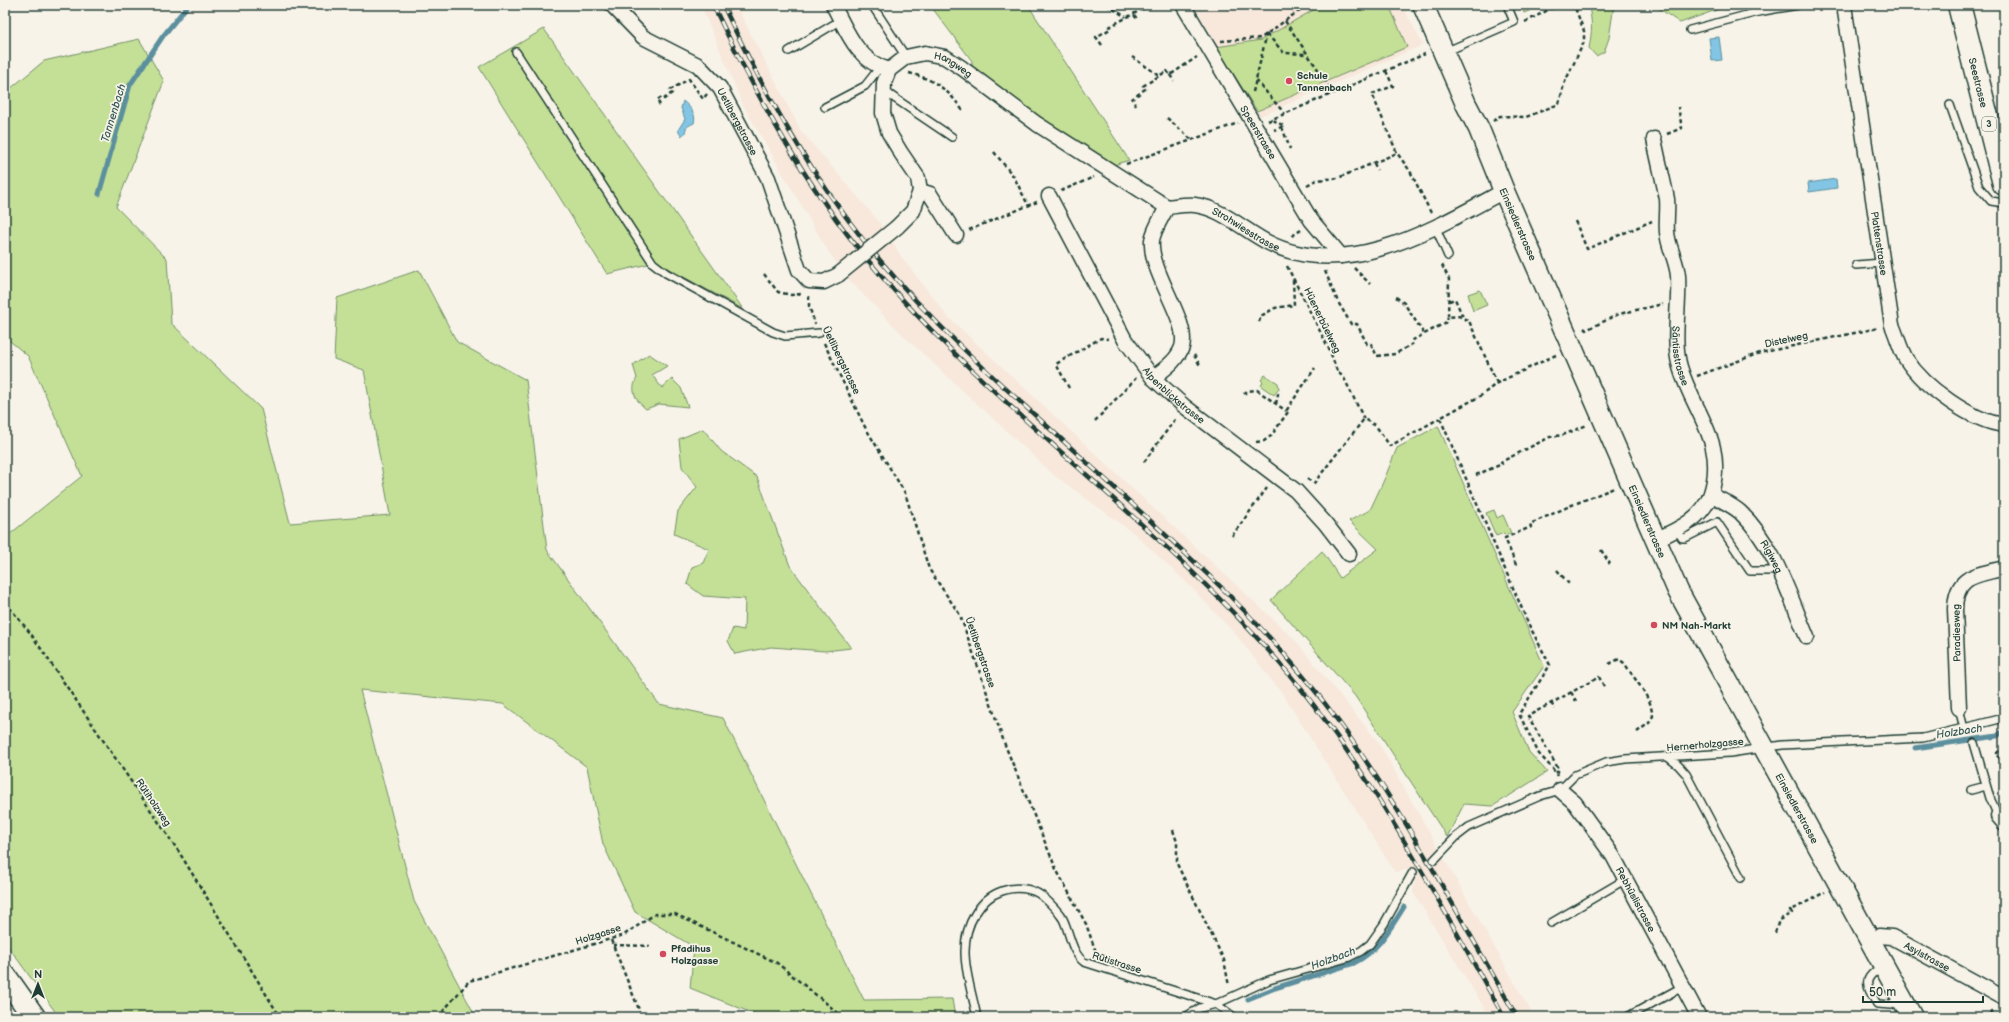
<svg xmlns="http://www.w3.org/2000/svg" width="2009" height="1022" font-family="'Balsamiq Sans',sans-serif">
<style>
.built{fill:#f8e7db}
.green{fill:#c4e097;stroke:#728e66}
.water{fill:#83c5e4;stroke:#5b8f9e}
.lines{fill:none;stroke-linecap:round;stroke-linejoin:round}
.stream{stroke:#5b8f9e;stroke-width:5}
.lane-casing{stroke:#1f3d34;stroke-width:10}
.street-casing{stroke:#1f3d34;stroke-width:17}
.secondary-casing{stroke:#1f3d34;stroke-width:23}
.primary-casing{stroke:#1f3d34;stroke-width:25}
.highway-casing{stroke:#1f3d34;stroke-width:25}
.path{stroke:#1f3d34;stroke-width:2.5;stroke-dasharray:4 3;stroke-linecap:butt}
.lane{stroke:#f7f3e8;stroke-width:7}
.street{stroke:#f7f3e8;stroke-width:14}
.secondary{stroke:#f7f3e8;stroke-width:20}
.primary{stroke:#f7f3e8;stroke-width:22}
.highway{stroke:#f7f3e8;stroke-width:22}
.rail-casing{stroke:#1f3d34;stroke-width:4.5}
.rail{stroke:#f7f3e8;stroke-width:3;stroke-dasharray:9;stroke-linecap:butt}
.street-bridge-casing{stroke:#1f3d34;stroke-width:17;stroke-linecap:butt}
.street-bridge{stroke:#f7f3e8;stroke-width:14}
.poi-dot{fill:#d1495b;stroke:#f7f3e8;stroke-width:1.5}
.labels{text-anchor:middle;stroke-width:3.5;stroke-linejoin:round;paint-order:stroke}
.shield{fill:#f7f3e8;stroke:#60746a;stroke-width:1}
.shield-label{font-size:9px;font-weight:bold;fill:#1f3d34}
.street-label{font-size:10px;fill:#1f3d34;stroke:#f7f3e8}
.poi-label{font-size:10px;font-weight:bold;fill:#1f3d34;stroke:#f7f3e8;text-anchor:start}
.water-label{font-size:11px;font-style:italic;fill:#335857;stroke:#f7f3e8}
</style>
<rect width="100%" height="100%" fill="#f7f3e8"/>
<filter id="ink" filterUnits="userSpaceOnUse"><feTurbulence type="fractalNoise" baseFrequency=".025" numOctaves="2"/><feDisplacementMap in="SourceGraphic" scale="8" xChannelSelector="R" yChannelSelector="G"/><feConvolveMatrix kernelMatrix="1 2 1 2 8 2 1 2 1" color-interpolation-filters="sRGB"/></filter>
<g filter="url(#ink)">
<path class="built" d="M701,5h35l65,126 79,92 23,36 45,58 345,321 85,104 156,275h-44l-77,-125 2,-10 -6,-13 -14,3 -113,-179 -45,-57 -47,-50 -55,-52 -81,-59 -147,-136 -60,-61 -19,-27 -85,-146z
M1194,5h208l21,40 -165,72z"/>
<path class="green" d="M930,5h98l101,155 -15,5 -69,-43 -73,-56v-5z
M1322,5h67l18,42 -150,64 -41,-64 45,-7z
M1521,5h22l-19,8z
M1588,5h26l-5,33 -5,14 -8,4 -7,-8c3,-15 4,-28 -1,-43z
M1654,5h85l-20,4 -39,14z
M544,29l199,280 -87,-47 -49,12 -128,-207z
M139,39l25,42 -48,126 51,52 4,64 90,86 29,114 100,-8 -26,-145 -30,-11 3,-61 82,-28 38,72 69,38 21,170 112,154 64,14 141,282 88,-1 3,18h-193l-72,-29 4,-41 -59,-35 -32,-68 -16,-77 -84,-63 -143,-14 54,211 62,116h-417l-54,-75v-404l77,-62 -54,-120 -23,-19v-244l39,-32z
M1480,290l7,15 -14,6 -5,-17z
M649,354l18,12 -15,9 10,13 10,-9 9,9 7,19 -29,-3 -13,5c-11,-9 -16,-19 -9,-31l-4,-13z
M1265,375l13,8 1,6 -5,6 -13,-9 2,-4 -2,-2z
M1438,426l106,240 -32,46 17,40 18,20 -54,34 -29,-2 -17,33 -92,-141 -84,-96 51,-49 18,27 38,-29 -29,-28 21,-11 14,-30 13,-32z
M703,429l18,22 36,26 33,89 61,82 -26,3 -54,-4 -36,7 -7,-13 5,-13 11,2 1,-31 -42,-3 -16,-12 5,-17 11,-4 6,-14 -35,-15 4,-23 19,-24 -15,-20 -3,-28z
M1494,510l3,8 6,-3 8,18 -5,2 -2,-2 -8,3 -10,-23z"/>
<path class="water" d="M1719,37l3,23 -10,1 -3,-23z
M683,101c7,6 14,13 11,22 -6,3 -8,3 -9,10l-4,3 -3,-6 7,-11 -4,-11z
M1836,179l1,9 -28,4 -1,-9z"/>
<g class="lines">
<path class="stream" d="M99,194l31,-109 33,-49 25,-31
M1915,748l82,-12 7,-5
M1248,999l27,-11 79,-25c24,-12 36,-34 50,-56"/>
<defs>
<path id="lane" d="M872,5l34,52
M1690,30l68,-18 40,-7
M789,51l52,-31
M516,52l137,211 13,10 107,59 12,4 34,-3
M1445,52l69,-30 -7,-17
M884,91l68,46
M1950,105l29,82 12,14 13,2
M825,107l40,-21 15,-19
M1435,226l13,30
M1856,265l26,-2
M1677,530l5,8h3l32,-16 33,49h20l8,-2
M1959,708l5,21
M1974,743l16,55 8,18
M1669,758l9,7 8,9 55,104
M1971,790l15,-4
M1434,860l22,-23 13,-10 71,-31 20,-6 15,-15 31,-13 19,-3 105,-6 52,-8 141,-7 81,-20
M1551,923l75,-44
M1883,966c-21,13 -18,18 -6,38l14,1 10,-5
M977,1017c-7,-34 -22,-71 -2,-103 6,-10 15,-19 27,-23 13,-5 30,-3 40,5 7,6 16,15 21,23 7,14 8,33 21,43l132,42 18,13
M1185,1017l15,-9 16,-4 53,-24 78,-22 14,-7 9,-7 14,-20 29,-52
M1627,1017l57,-31"/>
<g id="street">
<path id="s1" d="M612,5l31,32 55,28 22,23 48,90 31,92 10,11 15,1 14,-7"/>
<path d="M833,5c14,26 24,56 56,65"/>
<path id="s2" d="M1183,5l128,215 30,36"/>
<path id="s3" d="M1844,5l48,320c5,11 8,24 14,34 18,28 65,62 98,66"/>
<path id="s4" d="M1654,139c4,20 9,40 13,60 1,10 -1,22 0,33 1,15 10,29 11,44 2,28 -6,64 2,91 13,45 47,75 31,126 -7,25 -34,37 -56,47"/>
<path d="M920,191l10,3 26,41"/>
<path id="s5" d="M1049,196l76,144 28,38 31,28 112,85 29,32 24,31"/>
<path id="s6" d="M1167,207c9,-1 19,-3 28,-2 26,3 49,25 72,37 79,41 168,-14 237,-51"/>
<path id="s7" d="M897,227l16,-16 7,-20 -2,-13 -17,-25 -12,-20 -6,-20 1,-30 5,-13 17,-13 19,-4 20,4 17,11 75,56 130,83"/>
<path d="M1153,378c10,-8 24,-17 29,-31 8,-26 -33,-74 -30,-107 2,-11 10,-23 15,-33"/>
<path id="s8" d="M1711,494c9,6 21,11 29,18 34,32 49,83 67,125"/>
<path d="M1959,708l-4,-99c1,-35 21,-33 49,-41"/>
<path id="s9" d="M1560,790l15,13 38,53 86,161"/>
<path d="M1998,816l6,7"/>
<path id="s10" d="M1870,940l9,-4 13,1 112,61"/>
</g>
<g id="secondary">
<path id="s11" d="M1423,5l43,99 13,25 25,62 174,400 234,426"/>
</g>
<g id="primary">
<path id="s12" d="M1959,5l45,179"/>
</g>
<path id="highway" d="M5,976l29,41"/>
</defs>
<use href="#lane" class="lane-casing"/>
<use href="#street" class="street-casing"/>
<use href="#secondary" class="secondary-casing"/>
<use href="#primary" class="primary-casing"/>
<use href="#highway" class="highway-casing"/>
<path class="path" d="M1107,5l19,12
M1550,9l14,-4
M1134,15l4,5
M1285,21l49,72
M1525,22l25,-13 -2,-4
M1267,34l17,19 23,1
M1221,41l40,-3 46,-33
M1102,45l-6,-8 14,-8 -1,-2 41,-22
M1132,57l28,19
M1386,71l7,15 -21,8 25,59 13,18 21,42
M909,73c26,7 39,16 54,38
M1170,75l4,6
M1256,80l29,34
M1253,92l14,-59
M660,105l-3,-5 5,-3 2,2 8,-6 -2,-3 19,-11 14,20 4,-5
M1136,106l-4,-7 13,-10 -2,-3 24,-15 3,4 27,-18
M1167,118l26,23
M1273,120l11,6 -10,4
M1268,121l157,-67
M1493,121l7,-5 26,1 33,-13 5,-20 20,-42v-11l-10,-26
M1282,127l8,22
M1667,134l15,-6 -4,-21
M994,152l20,25 14,28
M1374,163l3,7
M1126,164l112,-41
M1307,185l9,-5 22,-2 59,-25
M1061,191l33,-14
M1575,221l12,28 65,-28
M969,230l68,-28
M1292,236l9,-6
M1442,265l7,14 -1,38 11,-1 10,5 28,62
M1287,266l43,85 7,20 7,7 20,41
M1354,268l16,16
M1325,271l13,31 13,22h6l10,20h4l6,12 18,-2 19,-11 -1,-3 32,-17 3,-6
M764,274l14,18 13,3 11,-1
M809,296v10l6,18
M1396,297l8,6 20,31
M1449,301l6,-2 8,18
M1259,322l2,-6 14,-8 19,-3 -1,-26
M1584,328l2,2 33,-16 44,-10
M824,343l41,84 40,66 24,76 31,46 45,130 51,124 30,55 11,31
M1194,355l7,12
M1556,355l-59,28 -15,12 -42,23 89,207 21,40 -31,49 20,40 14,15 4,7
M1697,376l63,-23 118,-25
M1069,388l-13,-24 45,-26 7,1
M1244,394l3,-3 10,-1 29,21
M1276,404l2,-10 -1,-2
M1095,421l41,-43
M1256,442l8,-1 7,-5 17,-24 -2,-1 29,-43
M1144,462l32,-44
M1476,475l26,-11 -1,-2 49,-25 13,-2 24,-10
M1307,479l7,4 50,-64 12,7 14,20 50,-28
M1232,536l35,-48
M1601,550l9,14
M1516,565l-11,-27 26,-11 -1,-3 42,-19 42,-17
M1557,570l12,14
M5,602l26,32 148,218 101,165
M1609,664l10,-5 5,4 19,27 7,13 3,13 -4,7 -12,9
M1571,692l5,9
M1551,703l4,6
M2004,746l-8,8 8,9
M1556,773l3,-3 -31,-54 71,-39 6,11
M1173,830l4,12v22l47,96 5,26
M1775,933l4,-13 13,-7 -2,-2 35,-19
M611,940l31,77
M613,945l37,1
M438,1017l31,-36 155,-46 31,-21h20l102,49 66,54
M1984,1017l11,-8"/>
<use href="#lane" class="lane"/>
<use href="#street" class="street"/>
<use href="#secondary" class="secondary"/>
<use href="#primary" class="primary"/>
<use href="#highway" class="highway"/>
<defs>
<path id="rail" d="M713,5c44,92 93,182 159,260 119,141 274,248 397,386 97,108 164,241 235,366
M723,5c42,90 91,176 155,253 51,61 110,115 169,168 60,55 120,109 178,165 39,39 75,79 108,123 70,95 125,201 184,303"/>
</defs>
<use href="#rail" class="rail-casing"/>
<use href="#rail" class="rail"/>
<defs>
<path id="street-bridge" d="M838,275l59,-48"/>
</defs>
<use href="#street-bridge" class="street-bridge-casing"/>
<use href="#street-bridge" class="street-bridge"/>
</g>
</g>
<g class="poi-dot">
<circle cx="1289" cy="81" r="4"/>
<circle cx="1654" cy="625" r="4"/>
<circle cx="663" cy="954" r="4"/>
</g>
<g class="labels">
<rect class="shield" x="1982" y="117" width="14" height="14" rx="3"/>
<g class="shield-label">
<text x="1989" y="127">3</text>
</g>
<g class="street-label">
<text dy="4" stroke="none"><textPath href="#s7" startOffset="247">Hangweg</textPath></text>
<text dy="4" stroke="none"><textPath href="#s12" startOffset="80">Seestrasse</textPath></text>
<text dy="4" stroke="none"><textPath href="#s1" startOffset="176">Uetlibergstrasse</textPath></text>
<text dy="4" stroke="none"><textPath href="#s2" startOffset="148">Speerstrasse</textPath></text>
<text dy="4" stroke="none"><textPath href="#s11" startOffset="239">Einsiedlerstrasse</textPath></text>
<text dy="4" stroke="none"><textPath href="#s6" startOffset="85">Strohwiesstrasse</textPath></text>
<text dy="4" stroke="none"><textPath href="#s3" startOffset="241">Plattenstrasse</textPath></text>
<text transform="translate(1323 320) rotate(64)" y="4">Hüenerbüelweg</text>
<text transform="translate(1786 339) rotate(-12)" y="4">Distelweg</text>
<text dy="4" stroke="none"><textPath href="#s4" startOffset="220">Säntisstrasse</textPath></text>
<text transform="translate(842 360) rotate(64)" y="4">Üetlibergstrasse</text>
<text dy="4" stroke="none"><textPath href="#s5" startOffset="237">Alpenblickstrasse</textPath></text>
<text dy="4" stroke="none"><textPath href="#s11" startOffset="563">Einsiedlerstrasse</textPath></text>
<text dy="4" stroke="none"><textPath href="#s8" startOffset="89">Rigiweg</textPath></text>
<text transform="translate(1956 633) rotate(-91)" y="4">Paradiesweg</text>
<text transform="translate(981 652) rotate(71)" y="4">Üetlibergstrasse</text>
<text transform="translate(1705 744) rotate(-5)" y="4">Hernerholzgasse</text>
<text transform="translate(154 802) rotate(56)" y="4">Rütiholzweg</text>
<text dy="4" stroke="none"><textPath href="#s11" startOffset="887">Einsiedlerstrasse</textPath></text>
<text dy="4" stroke="none"><textPath href="#s9" startOffset="134">Rebhüslistrasse</textPath></text>
<text transform="translate(598 934) rotate(-18)" y="4">Holzgasse</text>
<text dy="4" stroke="none"><textPath href="#s10" startOffset="63">Asylstrasse</textPath></text>
<text transform="translate(1117 962) rotate(18)" y="4">Rütistrasse</text>
</g>
<g class="poi-label">
<text x="1297" y="79">Schule<tspan x="1297" dy="12">Tannenbach</tspan></text>
<text x="1662" y="629">NM Nah-Markt</text>
<text x="671" y="952">Pfadihus<tspan x="671" dy="12">Holzgasse</tspan></text>
</g>
<g class="water-label">
<text transform="translate(113 113) rotate(-73)" y="4">Tannenbach</text>
<text transform="translate(1959 731) rotate(-9)" y="4">Holzbach</text>
<text transform="translate(1333 958) rotate(-20)" y="4">Holzbach</text>
</g>
</g>
<rect width="2009" height="1022" fill="none" stroke="#f7f3e8" stroke-width="20"/>
<rect x="10" y="10" width="1989" height="1002" fill="none" stroke="#1f3d34" stroke-width="1.5" filter="url(#ink)"/>
<g transform="translate(38 984)" stroke="#f7f3e8" stroke-width="3" paint-order="stroke">
<path d="M0-3L7 15L0 10L-7 15Z" fill="#1f3d34"/>
<text y="-6" font-size="11" font-weight="bold" text-anchor="middle" fill="#1f3d34">N</text>
</g>
<path d="M1863 996v6h120v-6" fill="none" stroke="#1f3d34" stroke-width="2"/>
<text x="1869" y="996" font-size="12" fill="#1f3d34" stroke="#f7f3e8" stroke-width="3" paint-order="stroke">50 m</text>
</svg>
